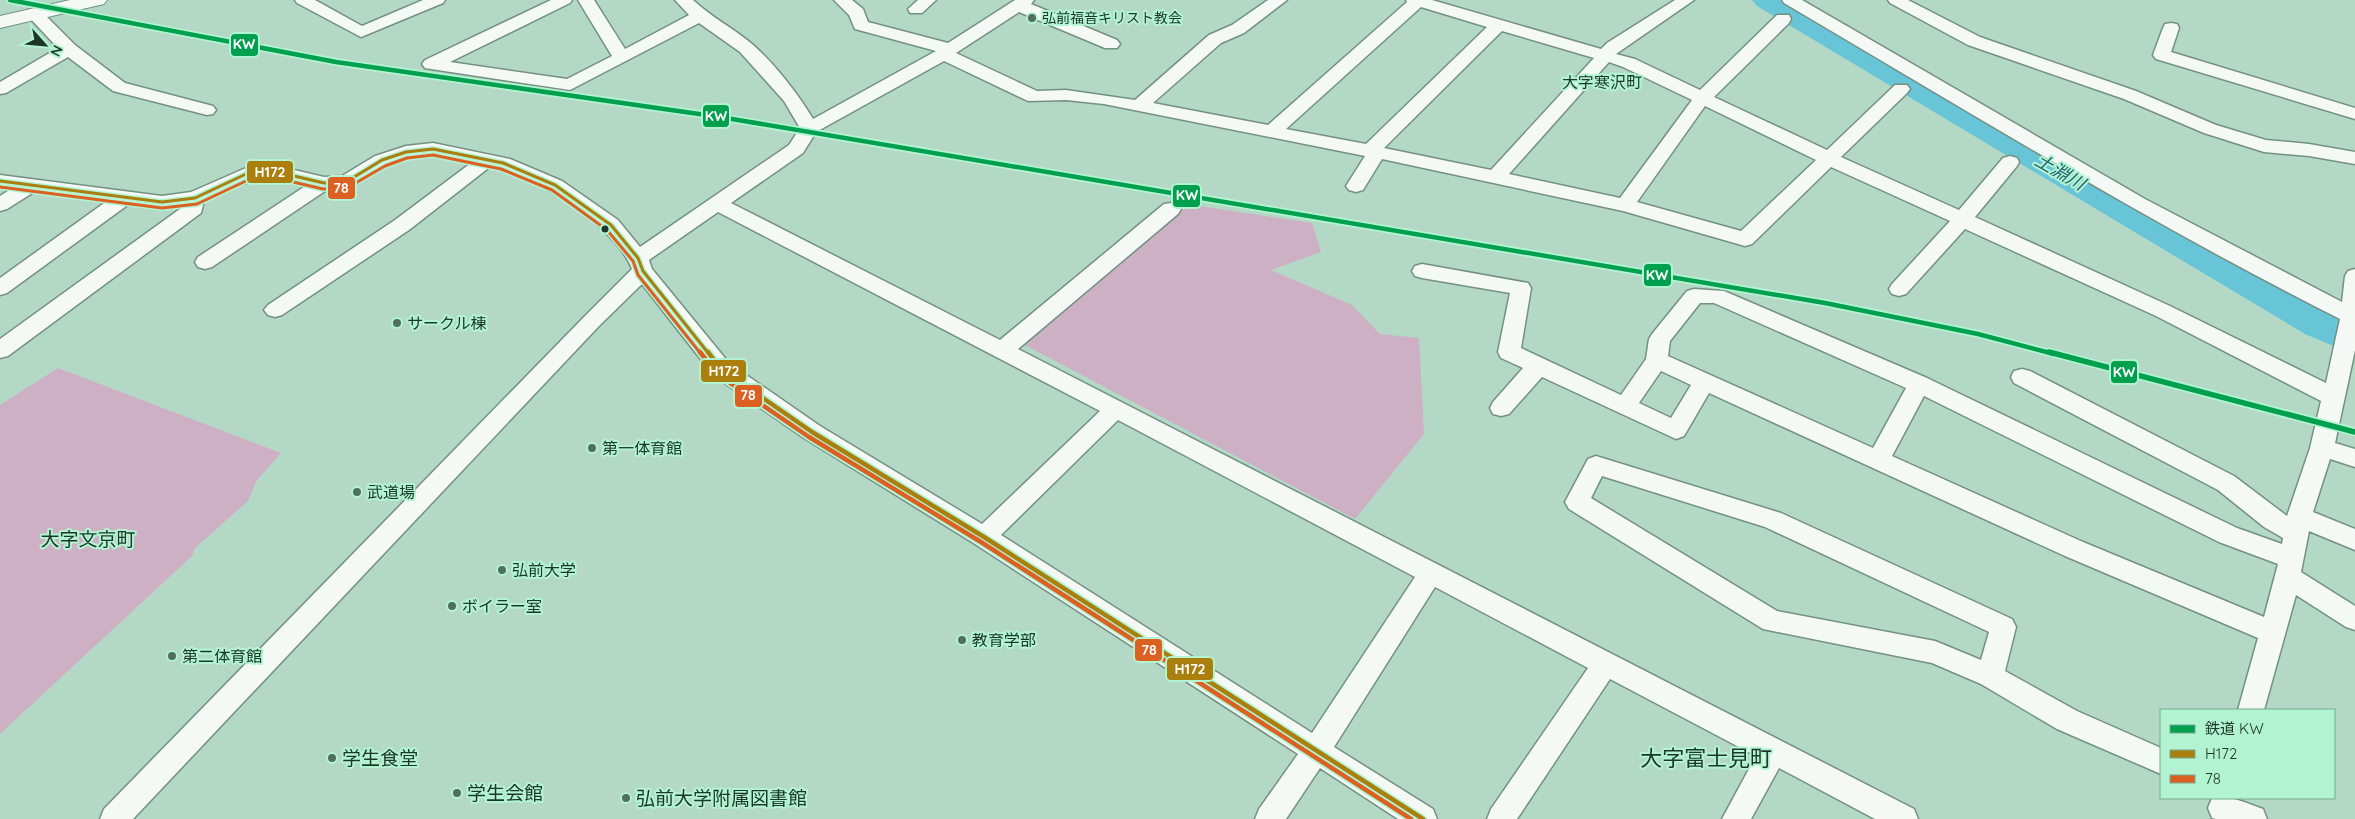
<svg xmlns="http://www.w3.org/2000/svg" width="2355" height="819" font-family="Quicksand,'Noto Sans JP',sans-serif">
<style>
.green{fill:#ceb0c5}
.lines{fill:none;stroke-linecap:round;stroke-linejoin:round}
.river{fill:#68c4d7;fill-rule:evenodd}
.minor-casing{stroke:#749083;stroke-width:3}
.major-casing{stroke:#749083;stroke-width:2}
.minor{fill:#f4f9f6;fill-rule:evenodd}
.major{fill:#f4f9f6;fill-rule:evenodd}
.bus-1-far1-casing{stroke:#b2f4d2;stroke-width:6}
.bus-1-casing{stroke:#b2f4d2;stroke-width:8}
.bus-2-far1-casing{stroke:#b2f4d2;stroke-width:6}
.bus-2-casing{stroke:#b2f4d2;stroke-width:8}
.bus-1-far1{stroke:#aa7f0e;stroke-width:3}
.bus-1{stroke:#aa7f0e;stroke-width:4.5}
.bus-2-far1{stroke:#dd6023;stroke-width:3}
.bus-2{stroke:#dd6023;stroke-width:4.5}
.rail-1-far1-casing{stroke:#b2f4d2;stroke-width:8}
.rail-1-casing{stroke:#b2f4d2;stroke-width:9}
.rail-1-far1{stroke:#01a04f;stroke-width:4.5}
.rail-1{stroke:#01a04f;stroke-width:5.5}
.poi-dot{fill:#516f60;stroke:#b2f4d2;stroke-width:2}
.bus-dot{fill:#1c3629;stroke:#b2f4d2;stroke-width:2}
.labels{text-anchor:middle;stroke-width:4;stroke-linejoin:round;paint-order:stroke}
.far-poi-label{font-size:14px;fill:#1c3629;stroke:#b2f4d2;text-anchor:start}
.far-quarter-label{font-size:16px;fill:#1c3629;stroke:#b2f4d2}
.poi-label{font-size:16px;fill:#1c3629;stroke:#b2f4d2;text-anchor:start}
.water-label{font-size:18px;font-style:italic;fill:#205e70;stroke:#b2f4d2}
.quarter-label{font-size:19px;fill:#1c3629;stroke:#b2f4d2}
.near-poi-label{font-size:19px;fill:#1c3629;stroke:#b2f4d2;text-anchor:start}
.near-quarter-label{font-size:22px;fill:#1c3629;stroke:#b2f4d2}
.line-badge{stroke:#b2f4d2;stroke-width:2}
.badge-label{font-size:14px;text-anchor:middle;font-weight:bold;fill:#fff}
</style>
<rect width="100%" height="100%" fill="#b4d8c6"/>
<path class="green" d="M1186,204l126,19 9,29 -50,18 81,35 28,29 39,4 5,96 -69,85 -334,-176z
M58,368l223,85 -24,27 -9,21 -53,47 -3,8 -192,178v-329z"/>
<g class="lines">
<path class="river" d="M1752,0h36l543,314 24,11v30l-50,-21 -548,-328z"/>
<defs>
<path id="minor" d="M295,0h20l47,26 61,-26h22l-2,3 -82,34 -64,-34z
M551,0h21l-2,3 -120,59 117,17 45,-23 -34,-56h16l31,49 64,-34 -14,-15h18c18,17 40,28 59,44 22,19 46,50 61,75l123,-68 -81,-22 -6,-14 -15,-15h18l11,9 5,13 80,21 67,-43h19l-3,4 86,36 3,4 -3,4h-12l-86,-36 -63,41 81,38 29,-1 69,10 74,-65 23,-10 36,-25h19l-43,33 -23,10 -68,60 115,22 139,-123 -1,-2h26l169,49 6,-6 68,-43h19l-78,54 19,5 65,31 77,-75h12l2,4 -2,4 -75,74 113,53 68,-65h12l3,4 -3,4 -66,64 118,53 44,-52 7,-2 7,2 2,4 -2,4 -42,51 195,89 156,77 14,-64c-191,-96 -372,-208 -556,-316l-2,-3h20l343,199 197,103 3,-26 3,-5 7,-2v81l-20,93 20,6v18l-25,-8 -17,53 42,17v21l-46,-19 -8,41 54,34v24l-9,-3 -50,-32 -32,115h-26l20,-72 -193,-82 -356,-163 -25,43 -8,3 -134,-62 -33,37 -8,2 -8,-2 -3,-6 3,-6 30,-34 -22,-10 -3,-6 12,-59 -88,-15 -7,-2 -3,-5 3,-5 7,-2 106,19 3,5 -10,60 100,47 25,-36 3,-20 3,-5 35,-43 7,-2 30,2 203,87 310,150 45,16 1,-6 -19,-11 -46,-37 -204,-107 -3,-6 3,-6 8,-2 8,2 204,105 53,40 23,-68 11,-47 -165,-85 -191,-87 -59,65 -7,2 -7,-2 -3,-5 3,-5 58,-63 -119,-54 -79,77 -7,2 -122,-35 -241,-52 -19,31 -7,2 -7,-2 -3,-4 19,-30 -261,-52 -38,-4 -38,1 -84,-40 -128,71 -13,21 -72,50 269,137 164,-136 7,-1 7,1 3,5 -3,5 -160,135 896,460 4,10h-43l-96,-51 -28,51h-29l34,-63 -146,-77 -93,140h-30l4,-10 97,-141 -153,-81 -101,160 99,62 4,10h-39l-78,-51 -34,51h-31l4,-10 39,-55 -323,-210 -171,-106 -91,-63 -71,-91 -43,42 -466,493h-33l4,-10 481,-493 47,-47c-16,-42 -97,-94 -141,-103l-82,64 -127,85 -7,2 -7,-2 -4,-5 4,-5 127,-85 76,-57 -38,-8 -25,3 -19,6 -36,22 -25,3 -116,78 -7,2 -7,-2 -3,-5 3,-5 109,-72c-50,-12 -57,-5 -103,16l-3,12 -193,143 -8,2v-19l184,-133 -22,2 -33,-4 -122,89 -7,2v-17l107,-77 -73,-9 -27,17 -7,2v-15l11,-7 -11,-2v-12l162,21 29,-4 55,-24 31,-2 47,11 18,-1 33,-20 31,-10 27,-3 77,16 52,22 56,39 22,27 149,-102 11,-17 -16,-27 -44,-49 -41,-29 -129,67 -139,-21 -6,-1 -3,-4 3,-4zM1421,7l66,20 -121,117 -80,-15zM1502,31l92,27 -103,112 -107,-22zM1609,62l14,5 69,33 -72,98 -111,-24zM1705,106l111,54 -75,71 -104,-29zM718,212l382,199 -118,113 -162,-98 -91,-63 -77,-94 -3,-9zM1700,303h14l192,85 -33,60 -205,-92 2,-15zM1661,371l30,14 -20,33 -32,-15zM1924,396l295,146 59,22 -14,53 -181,-75 -191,-86zM1118,420l297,157 -103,156 -311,-198z
M918,0h18l-14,13h-12l-2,-4z
M1888,0h20l72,37 156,54 80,34 50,15 43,4 46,8v12l-46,-8 -45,-4 -60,-19 -80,-34 -156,-54 -78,-42z
M34,9l6,1 35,35 50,38 88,23 3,4 -3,4 -6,1 -94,-24 -45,-34 -62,36 -6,1v-12l58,-34 -32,-34 2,-4z
M2171,23l6,1 2,4 -8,24 184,56v11l-199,-60 -3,-4 10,-27 2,-4z
M1596,456l185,57 231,106 4,8 -11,44 72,40 84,37v26l-104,-45 -76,-45 -49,-21 -169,-34 -194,-120 -4,-7 23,-43zM1602,476l163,51 224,105 -8,28 -46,-19 -158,-30 -186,-113z
M2212,798c18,-3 34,5 51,11l4,10h-51l-4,-1 -4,-10z"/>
<path id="major" d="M70,0h37l-3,4 -104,24v-12z"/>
</defs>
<use href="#minor" class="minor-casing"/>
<use href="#major" class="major-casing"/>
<use href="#minor" class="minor"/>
<use href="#major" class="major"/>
<defs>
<path id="bus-1-far1" d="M0,181l162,21 33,-4 51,-24 31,-2 47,11 22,-1 36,-22 24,-8 27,-3 70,14 52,22 56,40 27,33 5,13 66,83"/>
<path id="bus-1" d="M708,352l13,17 91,63 172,105 439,282"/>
<path id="bus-2-far1" d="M0,187l162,21 35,-4 51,-24 28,-2 47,11 24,-1 38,-22 22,-8 26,-3 68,14 51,21 55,40 26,31 5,14 63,79"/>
<path id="bus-2" d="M700,352l17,22 92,63 172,105 430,277"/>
</defs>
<use href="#bus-1-far1" class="bus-1-far1-casing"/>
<use href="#bus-1" class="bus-1-casing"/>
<use href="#bus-2-far1" class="bus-2-far1-casing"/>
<use href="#bus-2" class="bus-2-casing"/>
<use href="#bus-1-far1" class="bus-1-far1"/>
<use href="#bus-1" class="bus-1"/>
<use href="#bus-2-far1" class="bus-2-far1"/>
<use href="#bus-2" class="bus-2"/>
<defs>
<path id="rail-1-far1" d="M10,0l326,62 384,55 1105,186 153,31 76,20"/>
<path id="rail-1" d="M2049,352l306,80"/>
</defs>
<use href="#rail-1-far1" class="rail-1-far1-casing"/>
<use href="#rail-1" class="rail-1-casing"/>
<use href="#rail-1-far1" class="rail-1-far1"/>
<use href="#rail-1" class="rail-1"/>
</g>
<g class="poi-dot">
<circle cx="1032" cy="18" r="5"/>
<circle cx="397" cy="323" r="5"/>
<circle cx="592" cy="448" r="5"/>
<circle cx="357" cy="492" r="5"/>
<circle cx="502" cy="570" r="5"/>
<circle cx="452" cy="606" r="5"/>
<circle cx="962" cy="640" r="5"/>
<circle cx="172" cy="656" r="5"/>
<circle cx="332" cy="758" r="5"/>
<circle cx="457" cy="793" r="5"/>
<circle cx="626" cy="798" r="5"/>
</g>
<circle class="bus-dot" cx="605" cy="229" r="4.5"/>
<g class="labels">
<g class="far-poi-label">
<text x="1042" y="23">弘前福音キリスト教会</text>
</g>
<g class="far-quarter-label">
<text x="1602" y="88">大字寒沢町</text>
</g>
<g class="poi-label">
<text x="407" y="329">サークル棟</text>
<text x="602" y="454">第一体育館</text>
<text x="367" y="498">武道場</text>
<text x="512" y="576">弘前大学</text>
<text x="462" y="612">ボイラー室</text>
<text x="972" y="646">教育学部</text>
<text x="182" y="662">第二体育館</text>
</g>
<g class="water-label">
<text transform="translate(2060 172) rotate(30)" y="6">土淵川</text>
</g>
<g class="quarter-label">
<text x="88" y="546">大字文京町</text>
</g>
<g class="near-poi-label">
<text x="342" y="765">学生食堂</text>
<text x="467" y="800">学生会館</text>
<text x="636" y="805">弘前大学附属図書館</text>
</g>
<g class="near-quarter-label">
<text x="1706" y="766">大字富士見町</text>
</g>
</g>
<g class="line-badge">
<rect x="230" y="33" width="29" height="24" rx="5" fill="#01a04f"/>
<rect x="702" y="104" width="28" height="24" rx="5" fill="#01a04f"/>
<rect x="246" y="160" width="48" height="24" rx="5" fill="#aa7f0e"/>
<rect x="327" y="176" width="29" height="24" rx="5" fill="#dd6023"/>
<rect x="1172" y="184" width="29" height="24" rx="5" fill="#01a04f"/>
<rect x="1643" y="263" width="29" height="24" rx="5" fill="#01a04f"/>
<rect x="700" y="359" width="47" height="24" rx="5" fill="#aa7f0e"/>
<rect x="2110" y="360" width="28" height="24" rx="5" fill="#01a04f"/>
<rect x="734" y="384" width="29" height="24" rx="5" fill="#dd6023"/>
<rect x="1134" y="638" width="29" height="24" rx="5" fill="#dd6023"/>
<rect x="1166" y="657" width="48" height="24" rx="5" fill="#aa7f0e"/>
</g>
<g class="badge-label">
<text x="244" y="49">KW</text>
<text x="716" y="121">KW</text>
<text x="270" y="177">H172</text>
<text x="341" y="193">78</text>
<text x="1187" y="200">KW</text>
<text x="1657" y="280">KW</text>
<text x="724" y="376">H172</text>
<text x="2124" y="377">KW</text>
<text x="748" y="400">78</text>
<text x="1149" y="655">78</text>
<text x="1190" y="674">H172</text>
</g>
<rect x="2160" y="709" width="175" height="90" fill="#b2f4d2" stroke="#76a88e"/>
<rect x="2170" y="725" width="25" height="8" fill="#01a04f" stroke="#76a88e"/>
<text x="2205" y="734" font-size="15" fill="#1c3629">鉄道 KW</text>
<rect x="2170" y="750" width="25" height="8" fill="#aa7f0e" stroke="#76a88e"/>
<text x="2205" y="759" font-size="15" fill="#1c3629">H172</text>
<rect x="2170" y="775" width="25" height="8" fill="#dd6023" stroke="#76a88e"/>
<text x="2205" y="784" font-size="15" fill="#1c3629">78</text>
<g transform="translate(45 45) rotate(117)" stroke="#b2f4d2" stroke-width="4" paint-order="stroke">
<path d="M0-4L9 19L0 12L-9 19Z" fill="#1c3629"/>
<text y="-8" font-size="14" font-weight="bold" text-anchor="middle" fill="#1c3629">N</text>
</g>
</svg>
